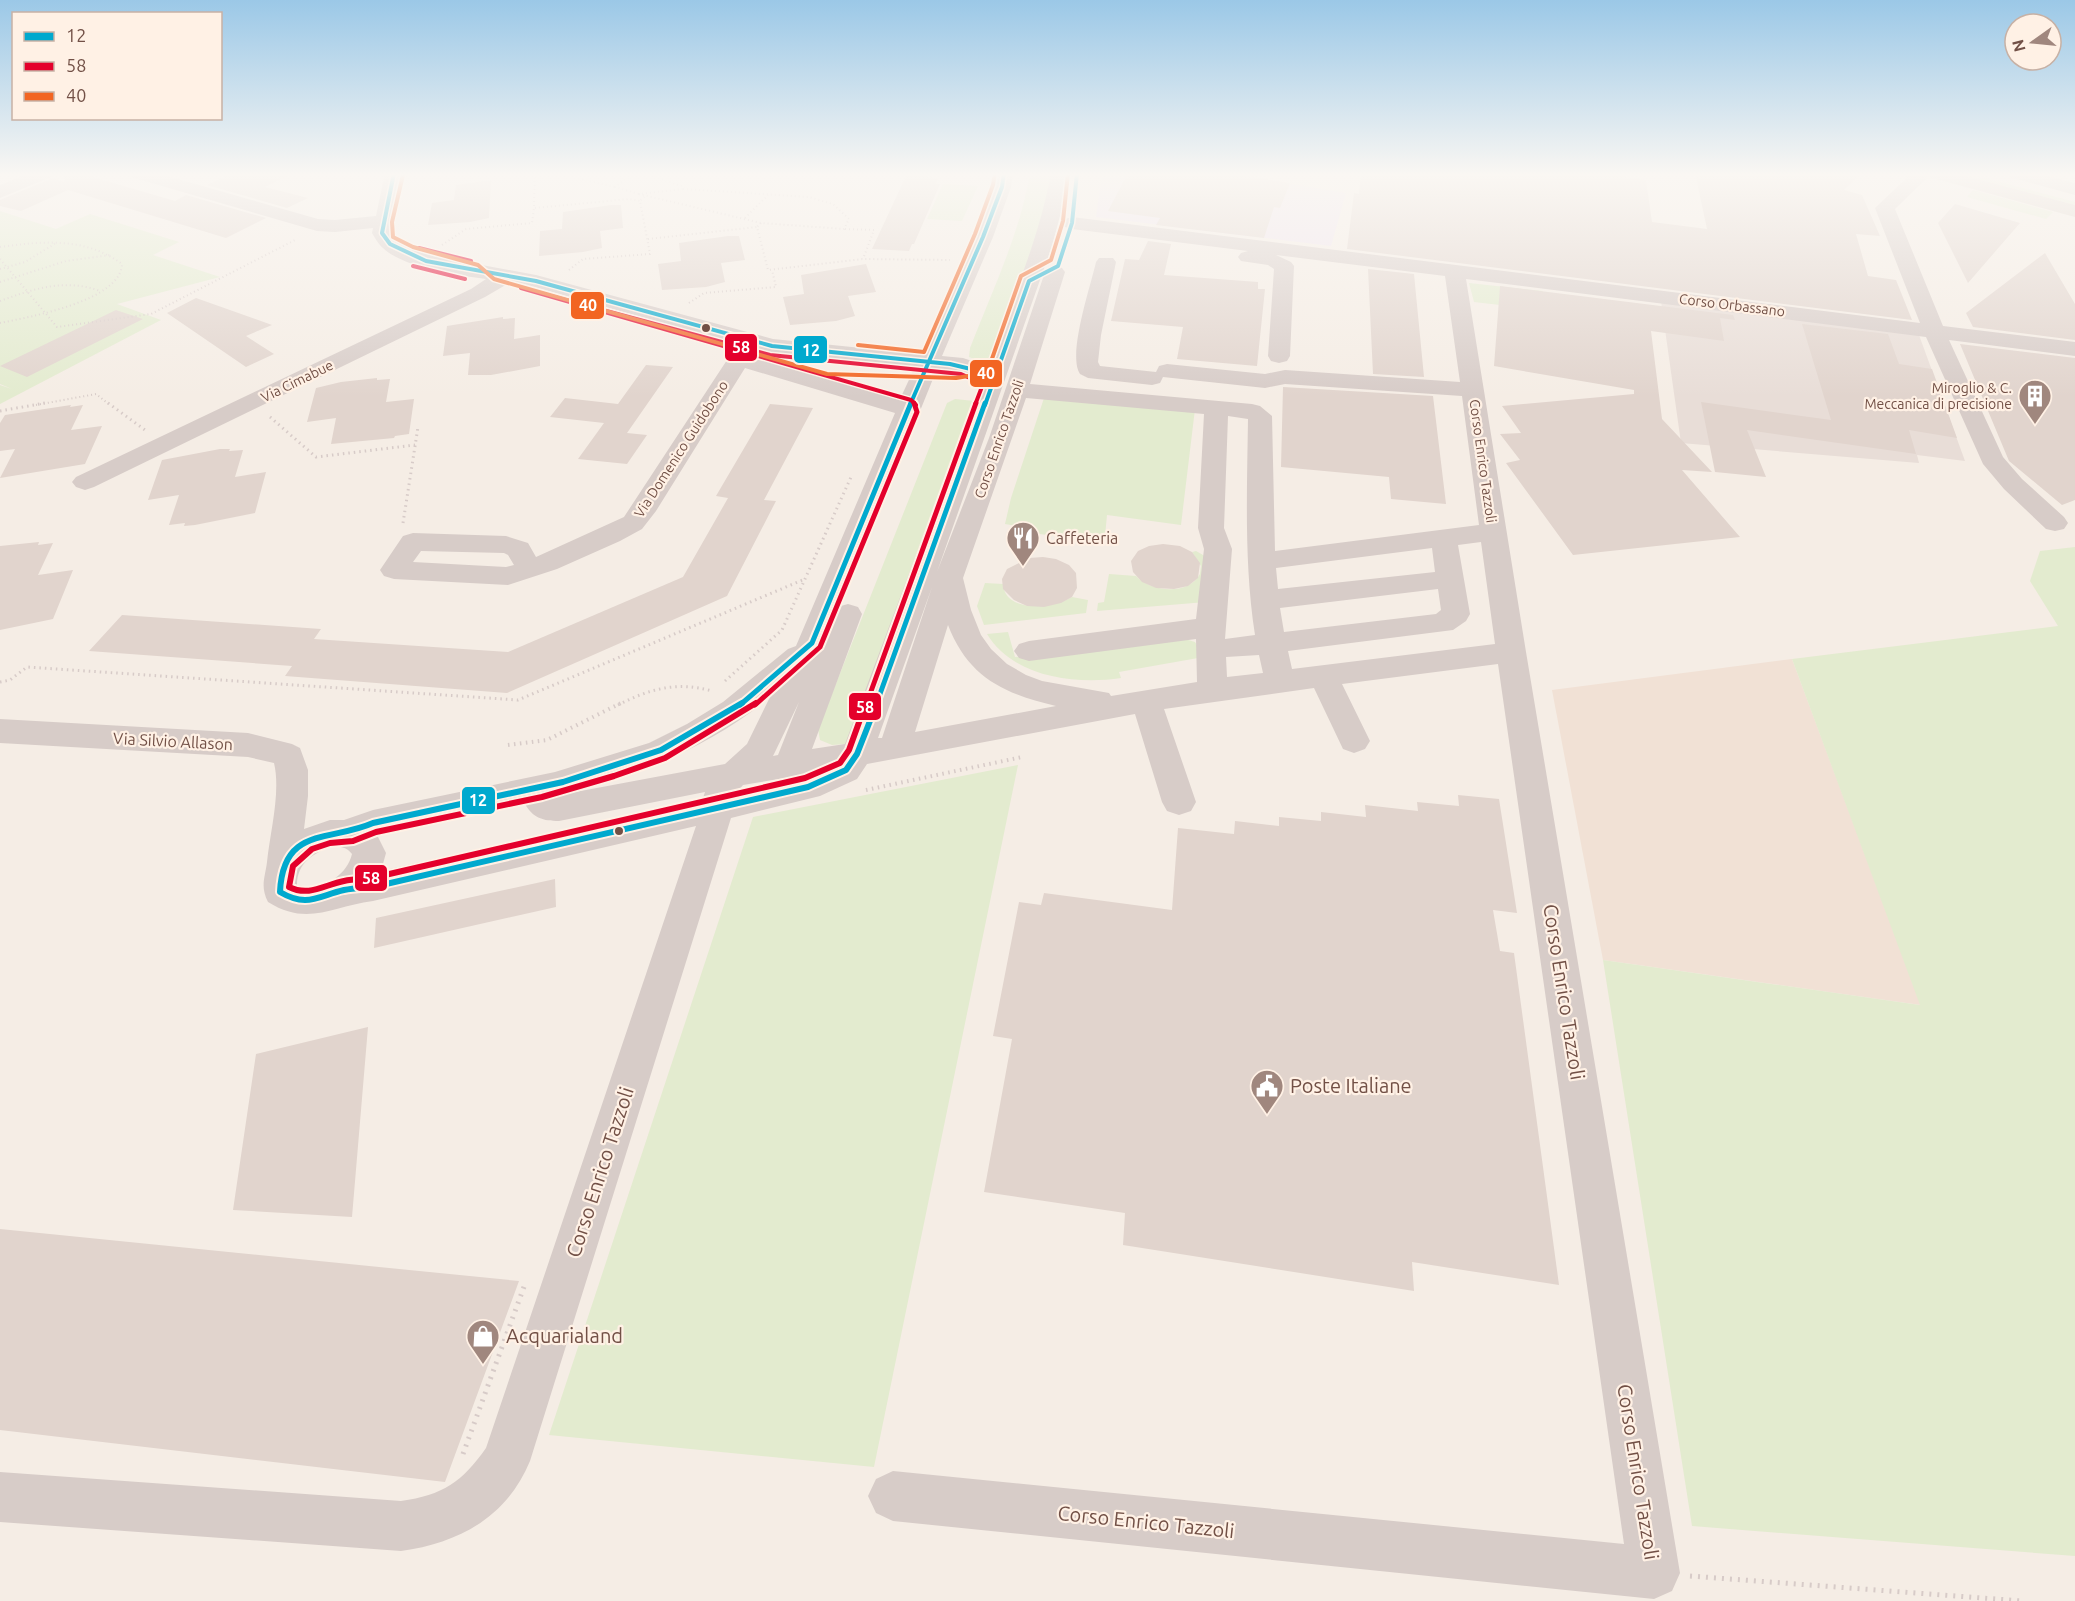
<svg xmlns="http://www.w3.org/2000/svg" width="2075" height="1601" font-family="Ubuntu,sans-serif">
<style>
.residential{fill:#f1e1d5}
.industrial{fill:#e8ddd7}
.education{fill:#efe3ef}
.green{fill:#e3ebcf}
.building{fill:#e1d4cd}
.lines{fill:none;stroke-linecap:round;stroke-linejoin:round}
.path-far3{stroke:#d7cbc8;stroke-width:2;stroke-dasharray:1 3;stroke-linecap:butt}
.path-far2{stroke:#d7cbc8;stroke-width:3;stroke-dasharray:1.5 4;stroke-linecap:butt}
.path-far1{stroke:#d7cbc8;stroke-width:4;stroke-dasharray:1.5 4.5;stroke-linecap:butt}
.path{stroke:#d7cbc8;stroke-width:5;stroke-dasharray:2 6;stroke-linecap:butt}
.minor{fill:#d7ccc8;fill-rule:evenodd}
.major{fill:#d9cdc4;fill-rule:evenodd}
.bus-1-far2-casing{stroke:#fff1e5;stroke-width:7}
.bus-1-far1-casing{stroke:#fff1e5;stroke-width:9}
.bus-1-casing{stroke:#fff1e5;stroke-width:10}
.bus-2-far2-casing{stroke:#fff1e5;stroke-width:7}
.bus-2-far1-casing{stroke:#fff1e5;stroke-width:9}
.bus-2-casing{stroke:#fff1e5;stroke-width:10}
.bus-3-casing{stroke:#fff1e5;stroke-width:7}
.bus-1-far2{stroke:#00a9ce;stroke-width:4}
.bus-1-far1{stroke:#00a9ce;stroke-width:5}
.bus-1{stroke:#00a9ce;stroke-width:6}
.bus-2-far2{stroke:#e4002b;stroke-width:4}
.bus-2-far1{stroke:#e4002b;stroke-width:5}
.bus-2{stroke:#e4002b;stroke-width:6}
.bus-3{stroke:#f26522;stroke-width:4}
.bus-dot{fill:#725046;stroke:#fff1e5;stroke-width:2}
.labels{text-anchor:middle;stroke-width:4.5;stroke-linejoin:round;paint-order:stroke}
.far-street-label{font-size:14px;fill:#725046;stroke:#fff1e5}
.far-poi-label{font-size:14px;fill:#725046;stroke:#fff1e5;text-anchor:end}
.poi-label{font-size:16px;fill:#725046;stroke:#fff1e5;text-anchor:start}
.street-label{font-size:16px;fill:#725046;stroke:#fff1e5}
.near-street-label{font-size:20px;fill:#725046;stroke:#fff1e5}
.near-poi-label{font-size:20px;fill:#725046;stroke:#fff1e5;text-anchor:start}
.line-badge{stroke:#fff1e5;stroke-width:2}
.badge-label{font-size:16px;text-anchor:middle;font-weight:bold;fill:#fff}
</style>
<rect width="100%" height="100%" fill="#f5ede5"/>
<path class="residential" d="M1792,659l129,346 -318,-45 -51,-270z"/>
<path class="industrial" d="M1661,301l258,34 46,126 -48,-6 2,8 -238,-20z"/>
<path class="education" d="M1102,173h125l119,20 -15,53 -235,-29z"/>
<path class="green" d="M1030,173h24l-7,38 -55,148 -13,2 -10,-4 1,-9c22,-57 50,-114 60,-175z
M1955,173h11l109,29v3z
M943,184l35,2 -16,35 -35,-2z
M1973,190l80,22 -7,7 -79,-22z
M0,211l56,18 34,-15 89,28 -26,13 67,22 -103,27 44,16 -161,84v-19l12,4 -12,-5z
M1469,283l74,8 -1,19 -68,-8z
M1045,395l150,14 -14,116 -74,-10 -2,21 -12,4 -72,-8 1,-5 -17,-3 6,-26z
M955,399l19,2 -128,343 -14,1 -12,-5 -2,-11 129,-326z
M2075,547v1009l-383,-30 -89,-566 317,45 -128,-346 266,-33 -28,-45 10,-30z
M1196,551l14,8 -4,43 -109,9 1,-8 6,-1 5,-28 27,2c15,16 52,20 64,-2l1,-8 -9,-14z
M985,583l18,1c2,30 51,24 69,13l16,3 -2,13 -102,12 -7,-19z
M1008,632l7,25 170,-18 10,3 3,5v11l-79,14 2,6c-46,7 -108,-1 -134,-44z
M1018,765l-144,702 -325,-32 204,-618z"/>
<path class="building" d="M66,173h13l96,28 11,-6 80,23 -40,20 -158,-48 -47,21 -21,-5v-6l53,-22 11,4z
M232,173l13,2 4,-2h44l-28,14 43,11 -21,10 -80,-23z
M1128,173h97l65,10 -10,25 -6,-1 -10,31 -108,-13 4,-7 -52,-7z
M1361,173h239l46,7 6,42 55,7 -12,-56h167l-18,17 18,5 18,41 -24,-2 12,42 28,4 16,40 -565,-71 7,-56 5,1z
M907,174l31,4 -2,6h4l-26,60h-2l-3,7 -37,-2z
M491,180l-2,38 -19,4 -42,3 4,-22 22,-3 2,-15z
M1955,204l65,19 -52,60 -30,-60z
M611,205h10l2,23 -23,3 2,17 -19,4 -44,4 1,-25 22,-2 1,-17z
M728,236h11l6,24 -24,3 4,19 -19,5 -44,3 -4,-26 23,-3 -2,-18z
M1148,241l23,3 -7,31 94,7v7h7l-8,77 -80,-7 6,-32 -72,-6 14,-62 14,1z
M2045,253l30,51v36l-102,-13 -7,-14z
M866,264l10,28 -28,4 7,20 -19,5 -46,4 -7,-28 21,-3 -3,-19z
M1368,269l46,5 10,103 -51,-3z
M1500,286l233,29 2,5 -15,-2 4,23 -73,-10 11,88 50,53 -30,-2 58,67 -167,18 -67,-92 14,-3 -20,-26 21,-1 -19,-27 132,-12v-4l-140,-24z
M196,298l76,27 -26,11 28,18 -28,13 -79,-54z
M116,310l27,9 -116,58 -27,-11z
M503,317v2l12,-1 -1,21 26,-4v31l-49,9h-23l2,-22 -27,3 4,-30z
M1802,324l86,10 11,30 33,5 25,69 -48,-8 7,24 -169,-24 19,47 -51,-5 -14,-70 130,18z
M1960,344l115,14v142l-13,5 -53,-44z
M646,365l27,2 -46,66 20,2 -20,29 -49,-5 26,-36 -54,-6 15,-19 53,6z
M377,378v2l13,-1 -4,23 28,-3 -5,35 -14,2 -1,2 -63,6 5,-26 -29,4 9,-34 25,-6z
M1283,387l150,9 13,108 -55,-5 -2,-22 -108,-10z
M770,404l43,4 -49,92 12,1 -49,95 -220,97 -222,-17 7,-10 -203,-15 33,-36 199,14 -7,10 194,13 175,-75 45,-79 -12,-2z
M71,405l-1,2 13,-2 -12,25 31,-4 -17,38 -85,14 15,-29 -15,2v-28l5,-8z
M220,449h10l-1,2 14,-1 -8,27 31,-5 -11,41 -60,12 -11,1 1,-3 -16,2 10,-30 -31,5 14,-40z
M39,542l-1,3 15,-2 -15,32 35,-5 -20,49 -53,11v-84z
M1163,544l17,2 12,6 8,11 -2,15 -10,8 -14,3 -18,-1 -14,-6 -9,-10 -2,-11 7,-10 11,-5z
M1043,557l13,2 13,6 7,8 1,15 -5,9 -11,6 -17,4 -17,-1 -13,-6 -11,-11 -1,-10 5,-10 22,-11z
M1458,795l41,4 18,114 -24,-3 7,41 14,2 45,332 -147,-23 2,29 -291,-46 2,-32 -141,-21 28,-153 -19,-3 26,-134 22,3 3,-12 128,17 6,-82 56,6 1,-13 44,5v-9l42,4v-9l45,5 -1,-12 53,6 -1,-9 42,4z
M555,879l1,28 -182,41 2,-30z
M368,1027l-16,190 -119,-7 23,-156z
M0,1229l519,52 -74,201 -445,-52z"/>
<g class="lines">
<path class="path-far3" d="M535,173l-1,35 95,-9 11,2
M555,173l60,14
M635,173l-20,14 24,7
M643,173l42,14
M683,189l126,8 24,7 16,15 -5,10 -83,-6 -122,-29z
M745,218l23,-23
M761,223l-4,4 11,43 95,-11 87,1
M845,229l29,1 -11,29
M648,239l109,-12
M442,245l24,-16 66,-6 2,-15
M0,247c44,-6 85,-10 122,17 -1,37 -93,53 -122,59
M0,259l57,68 94,-13 146,-75
M0,269l25,-7 31,-19
M569,270l14,-11 67,-5 -10,-53 5,-5
M0,282l66,-21 44,-6
M0,301c33,-12 65,-23 100,-10
M689,303l15,-10 72,-6 -4,-17
M36,405l60,-11 14,11"/>
<path class="path-far2" d="M108,403l37,27
M0,411l45,-8
M270,417l46,40 99,-12
M403,523l15,-96
M725,681l57,-51 69,-153
M0,682l10,-2 17,-13 491,33 287,-121
M618,705c31,-16 59,-24 94,-14"/>
<path class="path-far1" d="M508,745l39,-5 74,-37
M866,790l156,-33"/>
<path class="path" d="M463,1454l62,-170
M1690,1576l332,25"/>
<path class="minor" d="M30,173h24l-3,4 -51,21v-13z
M128,173h29l161,46 17,1 41,-4 9,-43h18l-11,60 5,7 15,9 21,7 103,19 237,64 148,15 52,-117 20,-50 2,-14h18l-2,14 -18,50 -51,119 21,2 24,8c24,-63 52,-126 64,-193h18l-4,24 -13,49 -115,326 52,-134 56,-166 3,-4 7,-2 7,2 3,4 -35,112 222,20 8,2 12,10 3,135 204,-26 -17,-129 -177,-12 -20,4 -102,-11 -3,6 -8,2 -64,-7 -8,-4c-13,-19 11,-89 16,-112l3,-4h14l3,4 -15,73 -3,27 2,4 56,6 3,-6 8,-2 98,10 20,-4 175,12 -15,-106 -169,-21 15,7 3,4 -4,90 -3,5 -8,2 -8,-2 -3,-5 6,-87 -6,-4 -27,-4 -3,-4 3,-4 7,-2 -176,-22 -7,-2 -3,-4 3,-4 7,-2 848,106 -45,-115 37,-35h20l-37,36 48,117 132,16v14l-126,-16 54,117 19,22 42,38 4,6 -4,6 -9,2 -9,-2 -42,-40 -21,-25 -57,-127 -460,-58 60,373 154,921 -8,18 -18,8 -761,-78 -17,-8 -8,-17 8,-17 17,-8 731,73 -126,-880 -156,20 28,57 -5,8 -11,4 -11,-4 -29,-61 -150,21 32,93 -5,9 -12,4 -12,-4 -5,-9 -27,-88 -268,50 -10,15 -37,17 -89,22 -201,643c-23,56 -71,82 -129,90l-401,-29v-50l401,29c42,-6 61,-19 85,-53l210,-622 -323,75c-41,5 -65,26 -105,1 -8,-16 -3,-24 -1,-40 3,-30 14,-70 7,-99l-26,-6 -248,-14v-24l248,14 44,11 8,4 8,22v26l-4,33 26,-9h14l29,-10 182,-38 94,-29 38,-19 36,-22 65,-53 8,-3 99,-233 -150,-45 -89,143 -14,18 -22,12 -63,28 -49,16 -114,-6 -10,-3 -4,-6 23,-34 10,-3 93,3 22,7 8,14 88,-40 103,-157 -1,-2 12,-14 -204,-57 -25,-4 -24,14 -391,190 -9,3 -9,-3 -4,-5 4,-5 395,-188 15,-10c-29,-4 -82,-11 -103,-31 -4,-3 -8,-10 -11,-15l1,-5 -38,4 -18,-1 -186,-54zM757,349l15,4 143,14 -15,32 -147,-43zM937,369l22,2 22,11 -136,362 -33,5 50,-135 -4,-7 -10,-3 -7,2zM1026,398l178,16 -6,114 6,21 -8,70 -167,22 -10,3 -5,7 5,7 10,3 167,-22 1,43 -86,14 -2,-3 -67,-12 -16,-6 -19,-11 -16,-15 -10,-14 -10,-25 -8,-32zM1228,416l20,3c-1,72 -4,145 7,216l-30,4 7,-90 -8,-21zM1481,542l14,102 -203,25 -4,-18 165,-21 13,-9 4,-7 -12,-69zM1432,548l3,24 -157,17 -2,-21zM421,551l83,2 4,2 6,10 -8,2 -93,-5zM932,587l-50,151h-4zM1438,589l3,21 -5,4 -152,18 -4,-24zM948,625c20,52 56,69 108,81l-141,26zM1259,655l4,18 -36,4 -1,-20zM770,697l-23,47 -22,20 -155,29c73,-20 141,-47 200,-96zM799,702l-21,53 -5,1 2,-4zM803,775l-65,16 5,-6zM705,792l-2,6 -322,73 5,-18 -9,-18 148,-31c8,14 18,17 34,17zM331,846c9,1 15,0 21,8 -6,24 -32,37 -55,31 0,-22 16,-31 34,-39z
M2006,173h30l39,10v12l-66,-18z"/>
<path class="major" d="M1926,173h29l120,32v12l-146,-40z"/>
<defs>
<path id="bus-1-far2" d="M394,173l-12,60 8,11 36,17 110,20 236,65 178,18 29,7
M910,405l73,-168 19,-50 2,-14
M985,405l44,-124 29,-15 14,-43 5,-50"/>
<path id="bus-1-far1" d="M740,705l72,-62 99,-240
M876,705l109,-302"/>
<path id="bus-1" d="M742,703l-81,47 -98,32 -190,41c-43,19 -90,3 -93,69 27,16 38,4 64,-2 10,-2 19,-2 29,-3l435,-100 38,-17 11,-16 20,-51"/>
<path id="bus-2-far2" d="M419,248l52,13
M413,266l52,13
M916,405l-5,-5 -390,-112 249,67 191,19 22,10 -8,21"/>
<path id="bus-2-far1" d="M755,705l65,-58 97,-235 -3,-9
M866,705l110,-302"/>
<path id="bus-2" d="M756,703l-91,55 -51,18 -72,21 -166,35 -23,9 -23,2 -18,6 -19,17 -4,21c20,10 35,-2 55,-6 9,-2 19,-2 28,-3l433,-100 35,-15 9,-13 17,-47"/>
<path id="bus-3" d="M403,175l-11,47 1,15 20,10 65,18 16,14 333,95 129,4 31,-5 34,-97 30,-16 12,-39 5,-48
M858,345l66,7 51,-118 18,-49 2,-12"/>
</defs>
<use href="#bus-1-far2" class="bus-1-far2-casing"/>
<use href="#bus-1-far1" class="bus-1-far1-casing"/>
<use href="#bus-1" class="bus-1-casing"/>
<use href="#bus-2-far2" class="bus-2-far2-casing"/>
<use href="#bus-2-far1" class="bus-2-far1-casing"/>
<use href="#bus-2" class="bus-2-casing"/>
<use href="#bus-3" class="bus-3-casing"/>
<use href="#bus-1-far2" class="bus-1-far2"/>
<use href="#bus-1-far1" class="bus-1-far1"/>
<use href="#bus-1" class="bus-1"/>
<use href="#bus-2-far2" class="bus-2-far2"/>
<use href="#bus-2-far1" class="bus-2-far1"/>
<use href="#bus-2" class="bus-2"/>
<use href="#bus-3" class="bus-3"/>
</g>
<linearGradient id="sky" x2="0" y2="1"><stop stop-color="#9bc8e7"/><stop offset="0.44" stop-color="#faf7f3"/><stop offset="1" stop-color="#faf7f3" stop-opacity="0"/></linearGradient>
<rect width="2075" height="397" fill="url(#sky)"/>
<defs>
<symbol id="building-pin" viewBox="-11 -11 22 30"><path d="M0 17L-7.5 6A9.5 9.5 0 1 1 7.5 6Z" fill="#a0877e" stroke="#fff1e5"/><path d="M-4-6H4V6H1V3H-1V6H-4ZM-2.5-4.3h1.7v1.8h-1.7ZM.8-4.3h1.7v1.8H.8ZM-2.5-1h1.7V.8h-1.7ZM.8-1h1.7V.8H.8Z" fill="#fff"/></symbol>
<symbol id="restaurant-pin" viewBox="-11 -11 22 30"><path d="M0 17L-7.5 6A9.5 9.5 0 1 1 7.5 6Z" fill="#a0877e" stroke="#fff1e5"/><path d="M-5-6h1v4h1v-4h1v4h1v-4h1v5L-1.5 .5V6h-2V.5L-5-1ZM5-6V6H3V1.5H1.5Q1.5-4 5-6Z" fill="#fff"/></symbol>
<symbol id="civic-pin" viewBox="-11 -11 22 30"><path d="M0 17L-7.5 6A9.5 9.5 0 1 1 7.5 6Z" fill="#a0877e" stroke="#fff1e5"/><path d="M-.6-6.5H3V-4.5H.6V-3L4-1V1h2V6H-6V1h2V-1L-.6-3ZM-1.2 2.5V6h2.4V2.5Z" fill="#fff"/></symbol>
<symbol id="shop-pin" viewBox="-11 -11 22 30"><path d="M0 17L-7.5 6A9.5 9.5 0 1 1 7.5 6Z" fill="#a0877e" stroke="#fff1e5"/><path d="M-5-2.5h2.3a2.7 3.5 0 0 1 5.4 0H5L5.5 6h-11ZM-1.5-2.5h3a1.5 2.3 0 0 0-3 0Z" fill="#fff"/></symbol>
</defs>
<g fill-rule="evenodd">
<use href="#building-pin" x="2016" y="377" width="38" height="52"/>
<use href="#restaurant-pin" x="1004" y="519" width="38" height="52"/>
<use href="#civic-pin" x="1248" y="1067" width="38" height="52"/>
<use href="#shop-pin" x="464" y="1317" width="38" height="52"/>
</g>
<g class="bus-dot">
<circle cx="706" cy="328" r="5"/>
<circle cx="619" cy="831" r="5"/>
</g>
<g class="labels">
<g class="far-street-label">
<text transform="translate(1732 305) rotate(7)" y="5">Corso Orbassano</text>
<text transform="translate(297 381) rotate(-26)" y="5">Via Cimabue</text>
<text transform="translate(999 439) rotate(-71)" y="5">Corso Enrico Tazzoli</text>
<text transform="translate(681 449) rotate(-57)" y="5">Via Domenico Guidobono</text>
<text transform="translate(1483 461) rotate(82)" y="5">Corso Enrico Tazzoli</text>
</g>
<g class="far-poi-label">
<text x="2012" y="393">Miroglio &amp; C.<tspan x="2012" dy="16">Meccanica di precisione</tspan></text>
</g>
<g class="poi-label">
<text x="1046" y="544">Caffeteria</text>
</g>
<g class="street-label">
<text transform="translate(173 741) rotate(3)" y="6">Via Silvio Allason</text>
</g>
<g class="near-street-label">
<text transform="translate(1564 992) rotate(81)" y="7">Corso Enrico Tazzoli</text>
<text transform="translate(600 1172) rotate(-72)" y="7">Corso Enrico Tazzoli</text>
<text transform="translate(1638 1472) rotate(81)" y="7">Corso Enrico Tazzoli</text>
<text transform="translate(1146 1522) rotate(6)" y="7">Corso Enrico Tazzoli</text>
</g>
<g class="near-poi-label">
<text x="1290" y="1093">Poste Italiane</text>
<text x="506" y="1343">Acquarialand</text>
</g>
</g>
<g class="line-badge">
<rect x="570" y="291" width="35" height="29" rx="6" fill="#f26522"/>
<rect x="724" y="333" width="34" height="29" rx="6" fill="#e4002b"/>
<rect x="793" y="335" width="35" height="29" rx="6" fill="#00a9ce"/>
<rect x="969" y="359" width="34" height="29" rx="6" fill="#f26522"/>
<rect x="848" y="692" width="34" height="29" rx="6" fill="#e4002b"/>
<rect x="461" y="786" width="35" height="29" rx="6" fill="#00a9ce"/>
<rect x="354" y="864" width="34" height="28" rx="6" fill="#e4002b"/>
</g>
<g class="badge-label">
<text x="588" y="311">40</text>
<text x="741" y="353">58</text>
<text x="811" y="356">12</text>
<text x="986" y="379">40</text>
<text x="865" y="713">58</text>
<text x="478" y="806">12</text>
<text x="371" y="884">58</text>
</g>
<rect x="12" y="12" width="210" height="108" fill="#fff1e5" stroke="#c7b1a5" stroke-width="1.5"/>
<rect x="24" y="32" width="30" height="9" fill="#00a9ce" stroke="#c7b1a5" stroke-width="1.5"/>
<text x="66" y="42" font-size="18" fill="#725046">12</text>
<rect x="24" y="62" width="30" height="9" fill="#e4002b" stroke="#c7b1a5" stroke-width="1.5"/>
<text x="66" y="72" font-size="18" fill="#725046">58</text>
<rect x="24" y="92" width="30" height="9" fill="#f26522" stroke="#c7b1a5" stroke-width="1.5"/>
<text x="66" y="102" font-size="18" fill="#725046">40</text>
<g transform="translate(2033 42) rotate(255)"><circle r="28" fill="#fff1e5" stroke="#c7b1a5" stroke-width="1.5"/>
<path d="M0-4.5L10 22L0 15L-10 22Z" fill="#a0877e"/>
<text y="-9" font-size="16" font-weight="bold" text-anchor="middle" fill="#725046">N</text>
</g>
</svg>
